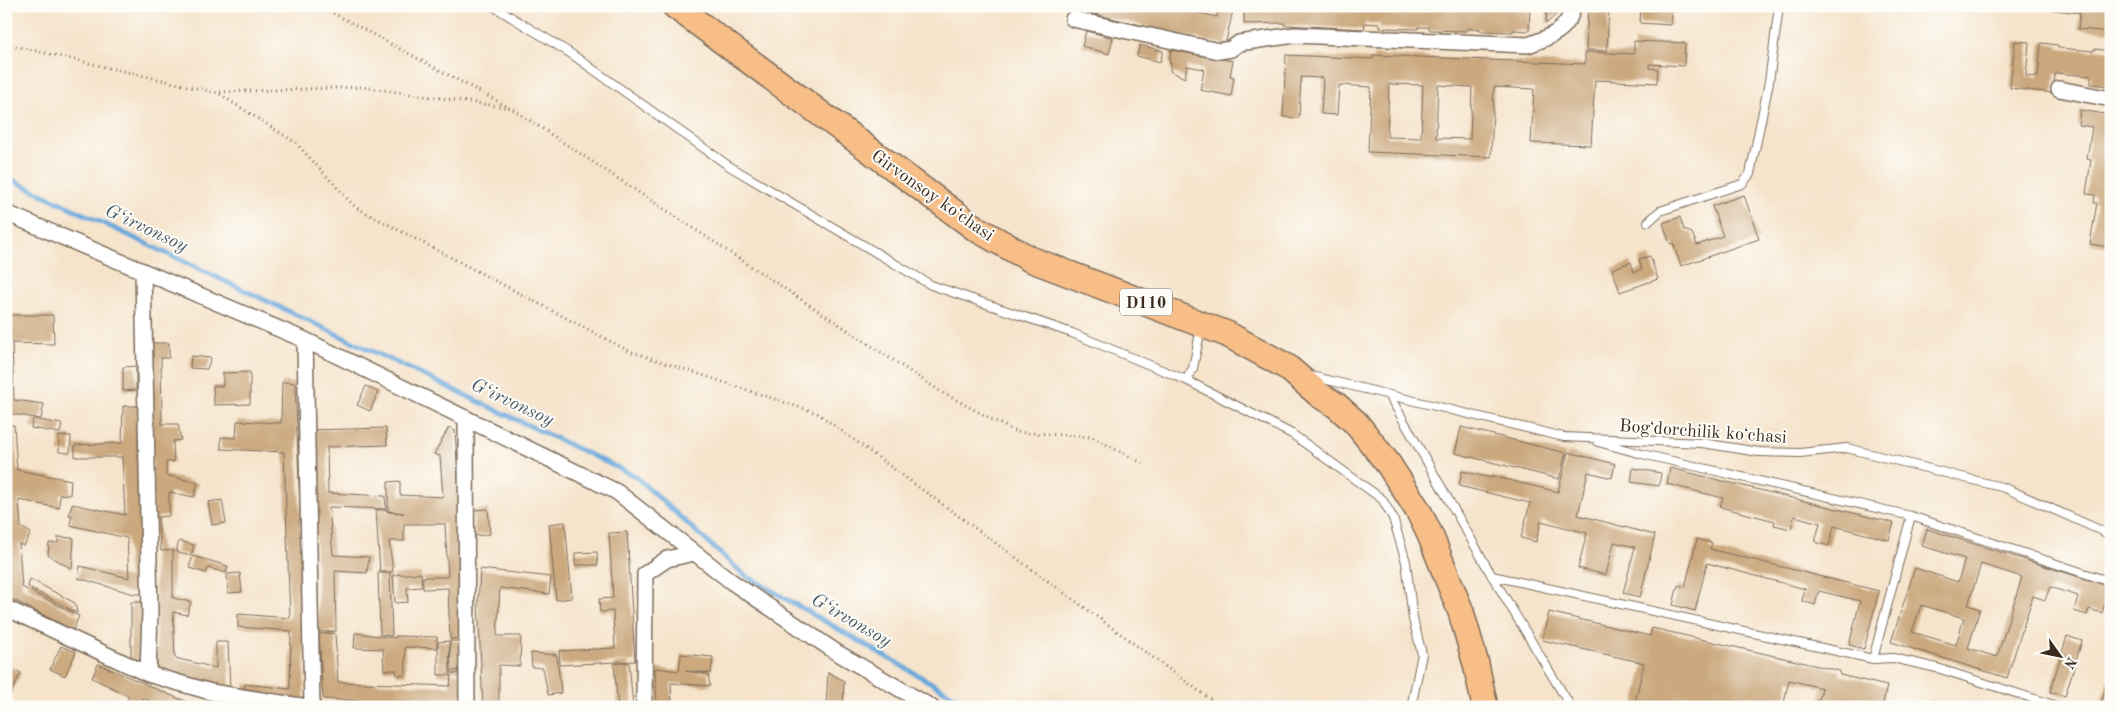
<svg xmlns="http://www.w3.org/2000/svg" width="2117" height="713" font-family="'Old Standard TT',serif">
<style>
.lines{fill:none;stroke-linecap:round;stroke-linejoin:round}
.stream{stroke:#68a7db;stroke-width:5}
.building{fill:#cba87e;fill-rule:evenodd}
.service-casing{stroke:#7c6b5a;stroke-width:10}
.minor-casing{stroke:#7c6b5a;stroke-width:18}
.primary-casing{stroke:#7c6b5a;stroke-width:28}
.path{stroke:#7c6b5a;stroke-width:3;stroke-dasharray:1 4;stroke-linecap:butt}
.service{stroke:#fff;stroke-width:8}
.minor{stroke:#fff;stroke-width:15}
.primary{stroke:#f7be88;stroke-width:25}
.labels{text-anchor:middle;stroke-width:4;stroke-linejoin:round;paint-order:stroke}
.shield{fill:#fdfcf7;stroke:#75695f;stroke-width:1}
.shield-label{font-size:16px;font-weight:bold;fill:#3b2a1e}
.street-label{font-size:18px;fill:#3b2a1e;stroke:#fdfcf7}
.water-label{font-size:19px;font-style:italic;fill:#4d5c6a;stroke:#fdfcf7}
</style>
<rect width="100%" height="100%" fill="#fdfcf7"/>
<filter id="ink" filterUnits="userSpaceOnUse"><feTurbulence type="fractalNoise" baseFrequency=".02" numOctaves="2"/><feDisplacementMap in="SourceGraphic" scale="10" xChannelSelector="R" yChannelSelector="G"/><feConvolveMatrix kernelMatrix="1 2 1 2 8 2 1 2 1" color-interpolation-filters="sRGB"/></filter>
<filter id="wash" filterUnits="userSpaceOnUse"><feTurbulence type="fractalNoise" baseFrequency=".0096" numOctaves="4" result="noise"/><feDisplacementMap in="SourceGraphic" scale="20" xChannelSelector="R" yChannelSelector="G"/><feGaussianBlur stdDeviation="1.12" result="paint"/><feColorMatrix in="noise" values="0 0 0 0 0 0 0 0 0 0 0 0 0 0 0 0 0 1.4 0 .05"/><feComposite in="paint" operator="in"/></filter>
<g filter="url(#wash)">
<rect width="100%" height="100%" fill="#f5e3ca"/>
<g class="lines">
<path class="stream" d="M6,177l629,299 108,98 230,133"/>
</g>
<g id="blocks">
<path class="building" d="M1070,6h117v4l30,7 2,-11h15l-9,39 -156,-37z
M1244,6h286l-1,25 -16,-1v2l-32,-1 -1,-2h-14v2l-36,-1 -1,-3h-11v2l-38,-1v-4l-15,-1 -1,6 -80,-4v-2l-40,1z
M1547,6h18l-19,18z
M1588,6h21l-2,45 -21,-1z
M1641,6h31l-1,19 -31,-2z
M2023,6h88v26l-33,-3 2,-16z
M1086,31l27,7 -4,16 -27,-8z
M1634,41l51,2 -1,23 -35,-2v4l9,1 -1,14 -62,-3 -4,65 -60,-2 3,-54 -40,-2 -3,70 -123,-5 3,-65 -32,-2 -2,30 -16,-1 2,-36 -22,-1 -2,41 -16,-1 3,-62 87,4v-4l212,9v-12l49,2zM1389,84l34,1 -2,53 -34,-1zM1438,85l34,2 -2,52 -34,-1z
M2015,41l14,1 -3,34 12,1 3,-34 17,2v3l36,3v-2l17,2v35l-20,-2v-8l-36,-3 -2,20 -43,-5z
M1140,45l23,6 -3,11 -23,-6z
M1171,50l62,11 -3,15 4,1 -3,19 -31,-6 4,-21 -17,-3 -2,12 -15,-7 1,-8h-2z
M2080,110l31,5v116l-3,16 -18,-3 7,-41h-3l1,-8 -9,-1 5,-34 -4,-1 5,-32 -14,-2z
M1744,195l15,44 -78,27 -8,-23 -3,1 -7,-21 17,-6 4,13 8,3 5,12 26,-9 -11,-30z
M1650,256l8,23 -38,13 -8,-23 19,-7 3,10 8,-3 -3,-10z
M6,277h3l2,38h42l1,29 -42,-1 2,57 30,4 -3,15 -35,-6z
M150,343h19v15h-8l1,66h16l3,16 -8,1 1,21h-8v13l32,8 -4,14 -25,-5v24l-11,1 3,34 12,-1v48l18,4 -4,13 -14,-3 2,46 41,10v-26h12l2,48 -73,-19z
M191,356l20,2 -4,11 -17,-1z
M136,366v24l-13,1v-24z
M250,372v32l-36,1 -1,-19h10v-13z
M282,382l13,1 10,249 -1,70 -60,-6 1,-12 45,5 1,-58 -53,-4v-13l52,4 -6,-166 -63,-3v-12l15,1 1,-17 44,2z
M366,386l12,6 -8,19 -13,-6z
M123,406h15v50l8,138h-12l-56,-16 2,-12 49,12 -2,-40 -57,-13 2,-10h-3l3,-11 53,11 -3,-58h-47v-12l47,-2z
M33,419l29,5 -2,9 -29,-5z
M14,425l3,45 54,10 -1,15 -10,-1 -1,14 -40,-8 2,27 10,6 -7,13 -5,-2 3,43 57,29 -6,14 -67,-34v-170z
M449,427l6,4 9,145 2,62 -16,1 -2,-51 -25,1v-12h25l-3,-53h-41v17h-15l4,31h-13l-4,-62h11l1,2 16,1 -16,-2v-29l12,-1v14l43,2 -3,-41 -6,-2z
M1461,427l105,26 -7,26 -104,-26z
M386,428l1,17 -60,2 1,46 57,3 1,13 -57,-2 4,48 36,2 -2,16 -32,-2 1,60 -17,1 -8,-202z
M59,436h12l-1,17 -11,-1z
M1568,452l47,12 -3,14 -24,-6 -10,43 77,20 -15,62 -17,-4 12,-46 -21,-5 -8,33 -28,-7 9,-35 -46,-12 -5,21 -15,-4 9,-35 -71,-17 3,-15 30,7v-2l66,16z
M1633,468l28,5 -2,13 -28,-4z
M1670,468l224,55 -5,17 -55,-14 -5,20 -14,-4 5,-19 -26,-7 -3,13 -17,-4 1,-4 -55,-14 3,-9 -56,-14z
M222,500l4,23 -14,2 -4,-23z
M488,509l2,25 -15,2 -2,-26z
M565,522l7,76 -16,2 -7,-76z
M1927,529l184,58v18l-6,-2 -3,10 -13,-4 -2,6 -13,-4 4,-15 -28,-9 -5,13 -12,-4 -26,82 -116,-36 24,-74 43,14 7,-23 -43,-13zM1981,564l41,13 -25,80 -29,-9 12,-39 -12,-4zM1921,605l43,13 -8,27 -44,-13z
M627,532l8,129 -75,4 -1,-14 56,-3 -2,-37 -13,1 -1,-13 14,-1 -4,-65z
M58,537l16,1 -2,31 -24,-14 1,-12h9z
M1697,539l15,4 -2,6 169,42 -15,58 -15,-4 11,-44 -41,-10 -4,14 -13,-4 3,-12 -98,-26 -12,48 -22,-6 5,-20 7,2z
M179,541l15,4 -3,11 -15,-4z
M597,552l1,13h-23v-12z
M193,556l35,10 -2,7 -18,-5 -2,5 -17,-5z
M480,569l71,8 -2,17 -49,-6 -3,48h24l-1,30 -21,-1v42h-16l-5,-103z
M240,573l2,19 -14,1 -1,-19z
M378,573h12l2,63 -12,-2z
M421,573l1,14 -15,1 1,14 -13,1 -2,-28z
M30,579l45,24 2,10 -49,-26z
M131,602h15v59l-15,-3z
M1549,612l101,24 2,-8 188,43v4l47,11 -5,21 -33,-2v2h-34l2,-7h2l3,-12 -33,-8 -6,27h-149l10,-44 -102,-23z
M335,633l3,49 112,4 1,-11h-13v-33l11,-1 1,32 17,1v32l-144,-7 -4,-65z
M355,633l40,5v-2l42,1v11l-32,-1 1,28h-9l-1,-5h-12l-1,-21 -29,-1z
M2067,636l15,5 -17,55 -15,-4z
M450,641h14l1,29 -14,1z
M61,646l15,6 -11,24 -15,-7z
M531,653l26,2 4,38 -13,2 -5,-27 -11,-1z
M681,654l32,3 -2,16 -26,-2 23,3 2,12 -39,-3 1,24h-15l-2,-39 24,3z
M629,662l4,45h-15l-4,-43z
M98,664l91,39 -1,4h-22l-24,-9 -3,9h-14l4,-11 -37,-18z
M6,666l15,7 -15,30z
M828,672l16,9 -1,26h-17z
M2108,680l3,1v26h-11z
M1929,700l23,6v1h-25z
M193,702l8,3 -1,2h-9z"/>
</g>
</g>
<g filter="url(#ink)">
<use href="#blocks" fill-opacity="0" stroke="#7c6b5a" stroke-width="1"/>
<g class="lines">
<defs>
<path id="service" d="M493,6l77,47 159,113 202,119 141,48 114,47 7,-12 8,-40
M1648,222l12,-11 82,-27 8,-10 19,-92 10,-76
M1311,376l253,61 138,6 57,9 41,1 47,-5 158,40 106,47
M1186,380l106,54 90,65 11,19 13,44 7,57 9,35 -10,49 -4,4
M1389,395l103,181 79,131
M1598,442l44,12 269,62 200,66
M1492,576l381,83 20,-1 44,10 123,39
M1873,659l38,-143"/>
<path id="minor" d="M1073,19l146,32 12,-2 8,-6 56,-8 233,10c20,-7 41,-14 45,-39
M2059,89l52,10
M6,213l299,127 312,152 115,90 104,70 95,55
M143,272l7,339 -2,63
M305,340l7,367
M466,418l1,289
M6,608l142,66 63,18 96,15
M644,707l1,-133 22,-15 27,-6"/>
<path id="primary" d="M675,6l300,222 55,31 197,75 60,33 34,29 15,9 20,18 33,42 30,47 12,25 30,75 15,52 9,43"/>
</defs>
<use href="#service" class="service-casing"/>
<use href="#minor" class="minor-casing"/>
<use href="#primary" class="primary-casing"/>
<path class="path" d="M320,6l188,101
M6,44l212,49 78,50 59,64 274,144 188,62 404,294
M220,92l142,-5 149,21 432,285 73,39 76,5 54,28"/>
<use href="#service" class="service"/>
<use href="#minor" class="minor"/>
<use href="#primary" class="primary"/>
</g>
</g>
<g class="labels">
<rect class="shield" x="1120" y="288.5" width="52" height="27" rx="4"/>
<g class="shield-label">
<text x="1146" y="308">D110</text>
</g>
<g class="street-label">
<text transform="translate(933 195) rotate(35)" y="6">Girvonsoy koʻchasi</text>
<text transform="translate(1703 431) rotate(4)" y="6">Bogʻdorchilik koʻchasi</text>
</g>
<g class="water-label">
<text transform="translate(147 227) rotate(25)" y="7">G‘irvonsoy</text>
<text transform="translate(513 401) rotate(25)" y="7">G‘irvonsoy</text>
<text transform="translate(852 619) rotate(30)" y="7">G‘irvonsoy</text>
</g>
</g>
<rect width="2117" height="713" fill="none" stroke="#fdfcf7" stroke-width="25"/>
<g transform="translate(2060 656) rotate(123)" stroke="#fdfcf7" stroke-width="4" paint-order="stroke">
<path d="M0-4L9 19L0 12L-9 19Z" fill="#3b2a1e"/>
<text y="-8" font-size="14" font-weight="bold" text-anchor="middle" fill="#3b2a1e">N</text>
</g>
</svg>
